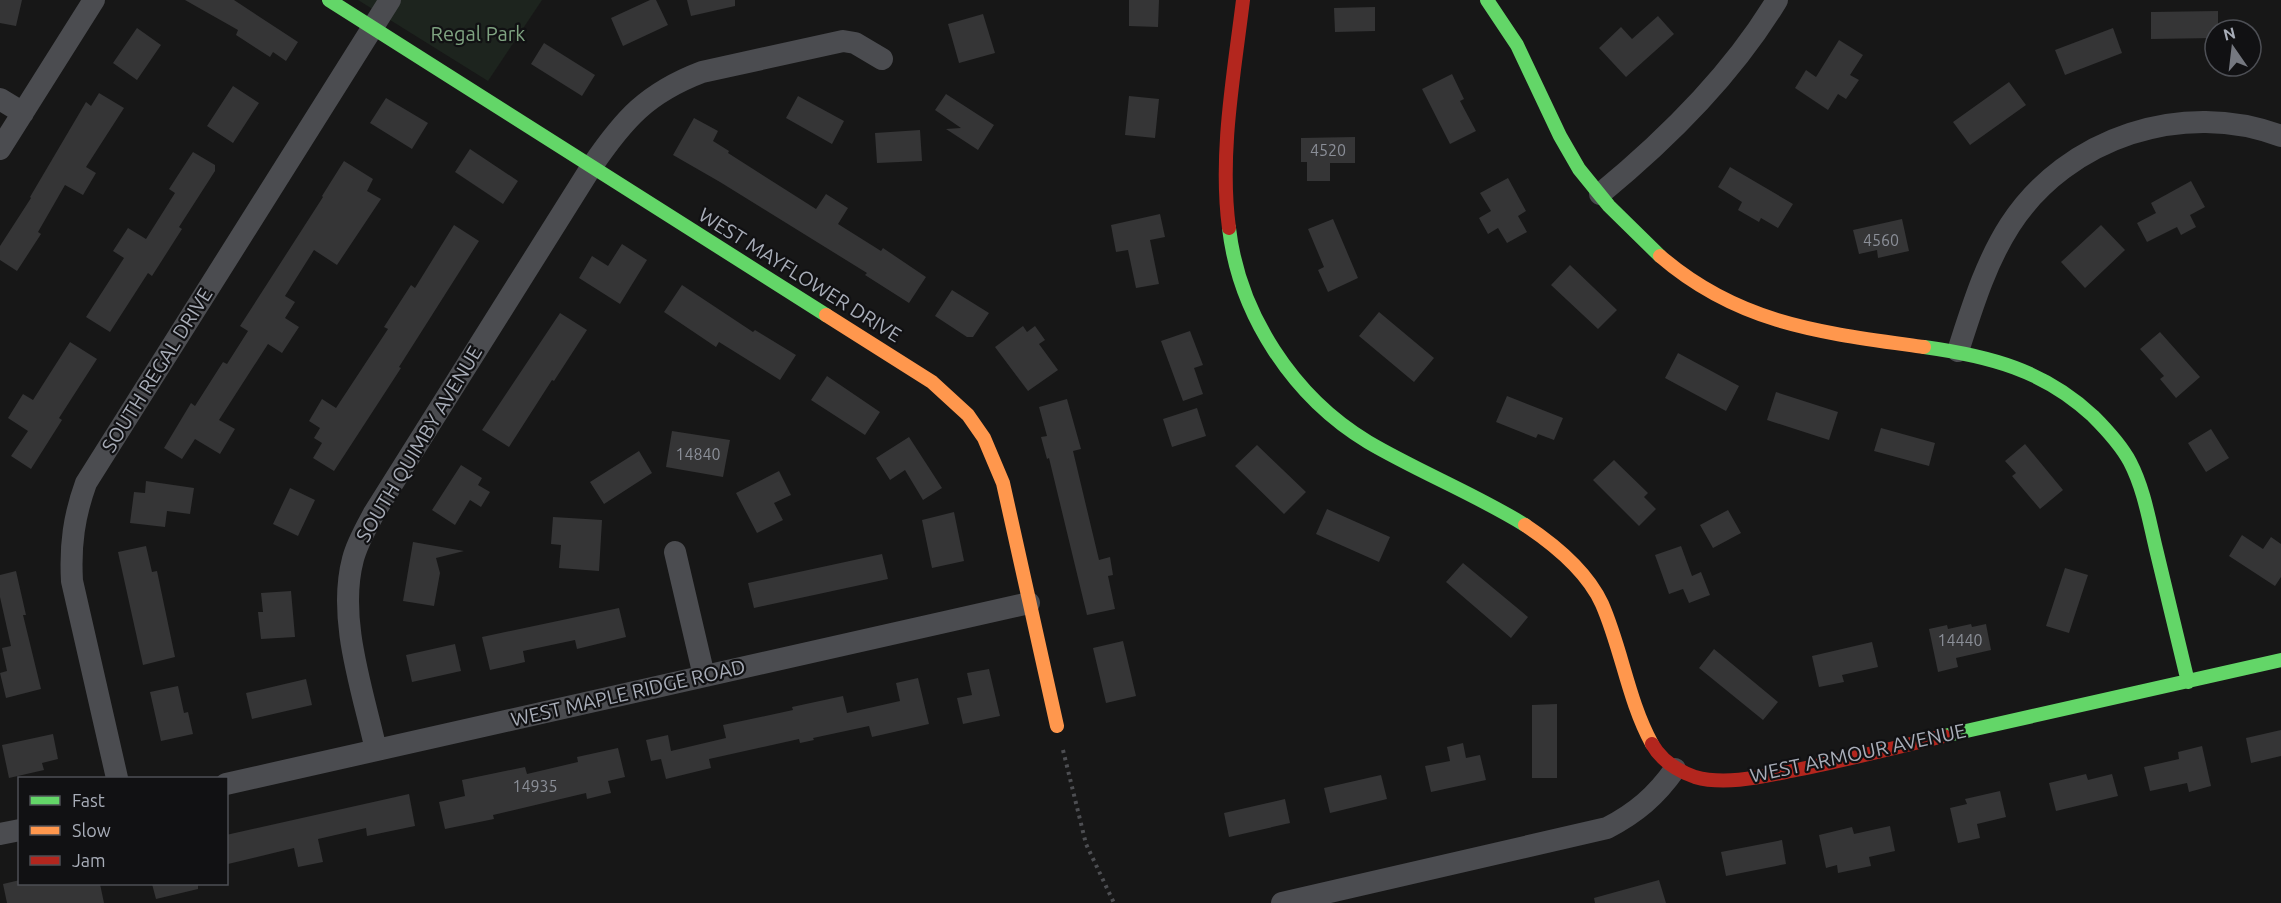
<svg xmlns="http://www.w3.org/2000/svg" width="2281" height="903" font-family="Ubuntu,sans-serif">
<style>
.green{fill:#1d241e}
.building{fill:#353536}
.lines{fill:none;stroke-linecap:round;stroke-linejoin:round}
.path{stroke:#4d4e52;stroke-width:4;stroke-dasharray:3 4.5;stroke-linecap:butt}
.street{stroke:#4b4c50;stroke-width:22}
.fast{stroke:#63d668;stroke-width:14}
.slow{stroke:#ff974d;stroke-width:14}
.jam{stroke:#b3261e;stroke-width:14}
.labels{text-anchor:middle;stroke-width:4.5;stroke-linejoin:round;paint-order:stroke}
.number-label{font-size:16px;fill:#8b8f98}
.park-label{font-size:20px;fill:#7fa381;stroke:#111113}
.street-label{font-size:20px;fill:#a8adb8;stroke:#111113}
</style>
<rect width="100%" height="100%" fill="#171717"/>
<path class="green" d="M358,0h184l-54,81z"/>
<path class="building" d="M0,0h22l-6,26 -16,-3z
M185,0h49l64,42 -12,19 -13,-9 -3,5 -34,-22 2,-5z
M650,0h6l12,25 -45,21 -12,-28z
M687,0h48v6l-44,10z
M1129,0h30l-1,27 -29,-1z
M1375,7v24l-40,1 -1,-24z
M2218,11v19h-3v8l-64,1v-27z
M983,14l12,39 -36,10 -11,-39z
M1658,16l16,18 -48,43 -27,-29 22,-21 11,12z
M137,28l24,17 -24,35 -24,-17z
M2113,28l9,25 -57,22 -10,-25z
M1839,40l24,15 -13,20 9,5 -13,19 -8,-5 -10,16 -33,-22 11,-18 10,7z
M544,43l51,32 -13,21 -51,-32z
M1452,74l12,25 -4,2 16,30 -26,13 -28,-55z
M2009,82l17,23 -56,40 -17,-23z
M233,86l26,17 -26,40 -26,-17z
M99,93l25,15 -38,59 10,6 -13,22 -18,-10 -27,47 3,2 -24,37 -17,-11v-14l31,-48 -1,-1 56,-95 5,4z
M946,94l48,31 -16,25 -32,-21 15,-1 -26,-18z
M798,96l46,25 -12,23 -46,-26z
M1129,96l30,3 -4,39 -30,-3z
M386,98l42,25 -16,26 -42,-26z
M694,118l24,13 -5,10 16,10 -1,2 88,56 10,-15 22,14 -10,16 43,27 2,-3 43,29 -17,26 -44,-28 2,-2 -147,-91 -47,-27z
M920,130l2,31 -45,2 -2,-30z
M1355,137v26h-25v18h-23v-19h-6v-24z
M470,149l48,32 -15,23 -48,-32z
M193,152l22,13v6l-36,56 3,2 -30,47 -4,-3 -38,59 -24,-15 38,-59 -11,-7 15,-23 18,11 29,-46 -6,-4z
M344,161l29,18 -6,12 14,8 -44,66 -23,-15 -29,46 10,6 -10,16 14,9 -17,26 -14,-9 -49,76 16,9 -15,25 -25,-15 -13,20 -18,-11 27,-45 4,3 28,-44 4,2 21,-33 -8,-5 83,-129 -1,-1z
M1730,167l63,37 -15,24 -17,-10 -2,4 -21,-12 4,-8 -24,-15z
M1508,178l18,33 -8,5 9,16 -20,11 -9,-15 -10,6 -9,-16 12,-7 -11,-18z
M2191,181l14,26 -15,8 6,12 -15,8 -4,-8 -30,15 -10,-19 19,-10 -5,-10z
M1160,214l5,23 -15,3 9,44 -23,4 -8,-38 -12,2 -5,-27z
M1333,219l25,59 -30,14 -10,-22 6,-3 -16,-38z
M1902,219l7,32 -31,7 -1,-8 -18,4 -6,-24z
M454,225l25,16 -80,126 2,1 -67,103 -21,-13 9,-15 -8,-5 6,-10 -11,-7 13,-22 14,9 52,-79 -4,-2 27,-42 4,3z
M2101,225l24,25 -40,38 -24,-26z
M622,244l25,16 -27,44 -41,-26 13,-22 16,10z
M1570,265l47,45 -19,19 -47,-44z
M682,285l71,47 2,-2 41,25 -16,25 -61,-38 -3,5 -52,-35z
M952,290l37,23 -16,24h-6l-32,-21z
M1379,312l55,46 -20,24 -55,-46z
M560,313l27,17 -33,51 -2,-1 -43,67 -27,-17z
M1023,326l4,6 8,-6 10,14 -6,4 19,26 -30,21 -33,-44z
M1190,331l13,34 -9,3 9,26 -20,7 -22,-60z
M2160,332l40,45 -24,21 -16,-19 4,-3 -24,-27z
M70,342l27,17 -38,59 3,2 -31,49 -20,-13 17,-25 -20,-13 15,-24 10,6z
M1678,353l61,33 -13,25 -61,-33z
M827,376l53,36 -15,23 -54,-35z
M1776,392l62,20 -9,28 -62,-20z
M1507,396l56,22 -9,22 -16,-6 -2,4 -40,-16z
M1067,399l14,50 -8,2 26,109 11,-3 3,18 -5,1 7,33 -28,6 -38,-157 -2,1 -6,-22 6,-1 -8,-29z
M1197,408l9,28 -34,11 -9,-28z
M1881,428l54,15 -6,23 -55,-15z
M2211,429l18,29 -23,14 -18,-29z
M672,431l58,9 -7,37 -57,-10z
M909,437l33,51 -19,12 -18,-30 -15,10 -14,-22z
M2025,444l38,46 -23,19 -28,-33 4,-3 -11,-12z
M1257,445l49,47 -22,22 -49,-48z
M639,451l13,22 -48,31 -14,-22z
M1614,460l34,33 -4,4 12,12 -17,17 -46,-46z
M461,465l21,13 -4,7 12,7 -9,15 -11,-7 -15,25 -23,-15z
M779,471l12,24 -17,8 9,17 -26,13 -21,-40z
M146,481l48,7 -4,26 -23,-3 -2,16 -35,-4 4,-31 11,1z
M290,488l25,12 -17,36 -25,-12z
M1327,509l63,28 -11,25 -63,-28z
M1728,510l13,23 -28,15 -13,-23z
M954,512l10,49 -32,7 -10,-48z
M553,517l49,3 -3,51 -40,-3 2,-23 -10,-1z
M2242,535l21,14 8,-12 10,7v33l-6,9 -46,-30z
M413,542l51,9 -28,7 4,15 -6,33 -31,-5z
M146,546l6,26 5,-1 18,86 -32,8 -25,-113z
M1681,546l11,30 9,-4 9,23 -21,8 -6,-14 -14,5 -14,-39z
M882,554l6,25 -134,29 -6,-25z
M1463,563l65,54 -17,21 -65,-56z
M2065,568l23,7 -19,58 -23,-7z
M16,571l10,44h-3l18,74 -35,9 -6,-25 7,-2 -5,-23 9,-2 -11,-49v-22z
M291,591l4,46 -34,2 -3,-27h5l-2,-19z
M619,608l7,29 -49,12 -2,-9 -52,11 2,11 -35,8 -8,-33z
M1971,624l1,3 14,-3 5,26 -35,8 2,9 -20,5 -9,-43 18,-4 1,4z
M1123,641l13,55 -30,7 -13,-55z
M1872,642l6,25 -36,8 2,7 -25,5 -7,-31z
M455,644l6,27 -49,11 -6,-27z
M1714,649l64,53 -15,18 -64,-52z
M989,669l11,47 -37,8 -6,-26 15,-3 -5,-22z
M918,678l11,46 -57,13 -3,-11 -56,12 1,2 -14,3 -1,-4 -90,20 2,9 -45,11 -5,-20 -10,2 -5,-21 22,-5 3,16 55,-13 -3,-13 70,-15 -1,-3 51,-11 4,17 53,-12 -4,-18z
M306,679l6,26 -60,14 -6,-26z
M178,686l6,27 4,-1 5,22 -32,7 -11,-49z
M1557,704v74h-25v-73z
M2281,730v26l-30,7 -5,-25z
M53,734l5,25 -16,4 2,7 -35,8 -7,-33z
M1463,743l3,15 14,-3 6,25 -55,12 -6,-26 25,-5 -3,-14z
M2202,746l9,40 -22,6 -2,-9 -37,8 -6,-24 35,-8 -1,-7z
M618,748l7,29 -17,4 3,12 -24,6 -1,-6 -93,22 1,4 -49,10 -6,-27 26,-6 -3,-16 63,-13 2,7 51,-12 -1,-5z
M2086,774l2,6 24,-6 6,22 -62,15 -7,-28z
M1381,775l6,24 -57,14 -6,-25z
M2000,791l6,26 -29,7 3,14 -22,5 -8,-35 17,-4 -2,-5z
M409,794l6,32 -48,10 -1,-8 -48,11 5,23 -25,5 -4,-19 -66,16 -2,-29z
M1285,799l5,24 -61,14 -5,-24z
M1890,826l5,25 -26,6 2,9 -33,7 -1,-8 -11,3 -7,-33 33,-8 2,7z
M1782,840l4,24 -60,12 -5,-24z
M20,880v4h80l4,19h-97l-4,-19z
M1659,880l7,23h-71l-1,-5z
M152,884h46v5l-42,10z"/>
<g class="lines">
<path class="path" d="M1063,750l23,94 28,59"/>
<path class="street" d="M0,99l23,14
M0,149l94,-149
M1600,194c67,-55 132,-119 177,-194
M1958,351c14,-43 27,-87 52,-126 57,-88 174,-126 271,-89
M675,552l29,124
M376,750c-13,-59 -39,-131 -23,-191 4,-16 13,-31 21,-46l218,-347c32,-47 55,-73 110,-94l141,-31 12,2 27,16
M117,778l-45,-197c-2,-36 2,-65 14,-98l304,-483
M226,784l803,-181
M0,834l20,-4
M1282,903l325,-75c29,-15 49,-32 68,-59"/>
<path class="fast" d="M329,0l497,315
M1487,0l30,45 43,91 19,33 30,37 51,50
M1229,228c10,86 64,169 139,214 51,30 107,52 157,83
M1924,347c65,9 120,23 169,69 14,14 28,29 37,46 14,27 19,58 26,87 11,44 21,89 32,133
M1944,736l337,-76"/>
<path class="slow" d="M1660,256c80,69 164,77 264,91
M826,315l106,67 36,33 16,23 19,45 54,243
M1525,525c30,20 62,46 77,79 20,46 26,96 50,140"/>
<path class="jam" d="M1229,228c-10,-74 5,-154 14,-228
M1652,744c9,16 26,27 43,33 31,9 70,-1 101,-7 50,-10 99,-22 148,-34"/>
</g>
<g class="labels">
<g class="number-label">
<text x="1328" y="156">4520</text>
<text x="1881" y="246">4560</text>
<text x="698" y="460">14840</text>
<text x="1960" y="646">14440</text>
<text x="535" y="792">14935</text>
</g>
<g class="park-label">
<text x="478" y="41">Regal Park</text>
</g>
<g class="street-label">
<text transform="translate(800 275) rotate(32)" y="7">WEST MAYFLOWER DRIVE</text>
<text transform="translate(157 370) rotate(-58)" y="7">SOUTH REGAL DRIVE</text>
<text transform="translate(419 444) rotate(-59)" y="7">SOUTH QUIMBY AVENUE</text>
<text transform="translate(628 693) rotate(-13)" y="7">WEST MAPLE RIDGE ROAD</text>
<text transform="translate(1858 753) rotate(-12)" y="7">WEST ARMOUR AVENUE</text>
</g>
</g>
<rect x="18" y="777" width="210" height="108" fill="#111113" stroke="#4d4f55" stroke-width="1.5"/>
<rect x="30" y="796" width="30" height="9" fill="#63d668" stroke="#4d4f55" stroke-width="1.5"/>
<text x="72" y="807" font-size="18" fill="#a8adb8">Fast</text>
<rect x="30" y="826" width="30" height="9" fill="#ff974d" stroke="#4d4f55" stroke-width="1.5"/>
<text x="72" y="837" font-size="18" fill="#a8adb8">Slow</text>
<rect x="30" y="856" width="30" height="9" fill="#b3261e" stroke="#4d4f55" stroke-width="1.5"/>
<text x="72" y="867" font-size="18" fill="#a8adb8">Jam</text>
<g transform="translate(2233 48) rotate(346)"><circle r="28" fill="#111113" stroke="#4d4f55" stroke-width="1.5"/>
<path d="M0-4.5L10 22L0 15L-10 22Z" fill="#757880"/>
<text y="-9" font-size="16" font-weight="bold" text-anchor="middle" fill="#a8adb8">N</text>
</g>
</svg>
